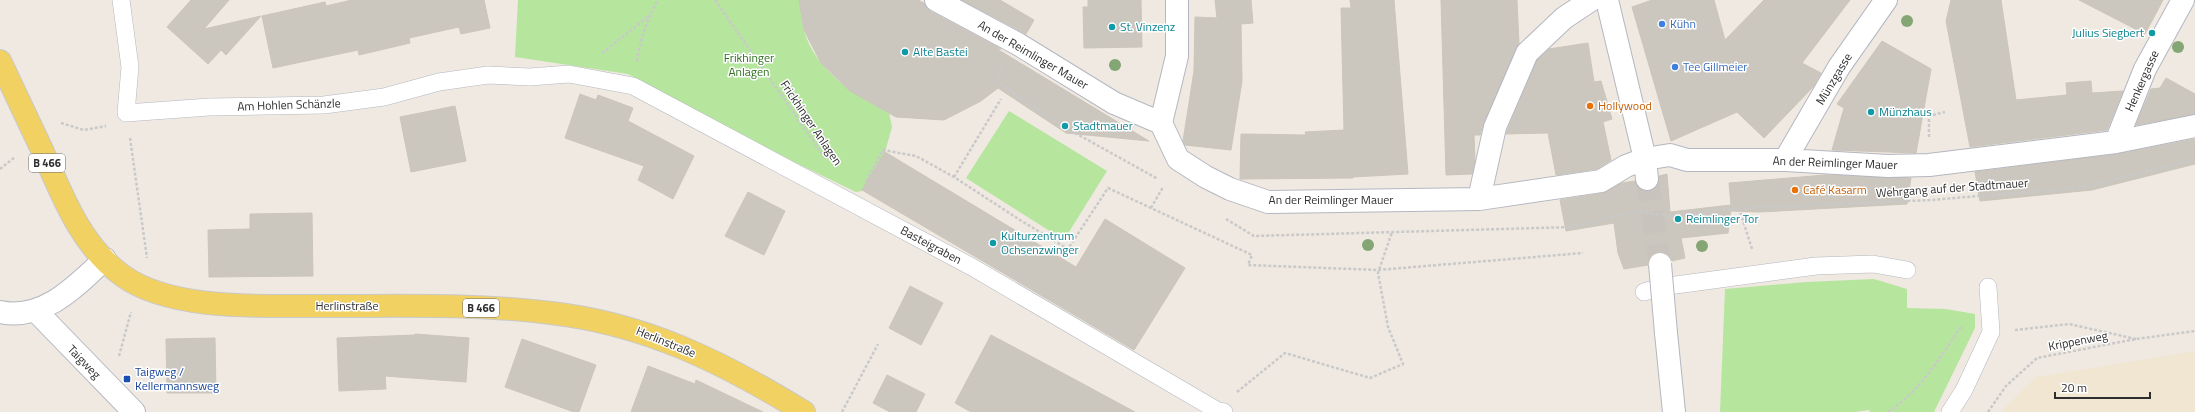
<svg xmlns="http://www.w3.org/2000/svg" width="2195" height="412" font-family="'Titillium Web',sans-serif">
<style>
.education{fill:#f0e6d1}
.green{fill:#b6e59e}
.building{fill:#cbc7bf;stroke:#cbc5ba}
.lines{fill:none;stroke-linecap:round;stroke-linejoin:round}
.minor-tunnel{stroke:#c8c4bd;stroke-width:22;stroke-dasharray:22 11;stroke-linecap:butt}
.service-casing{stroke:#b4b7c1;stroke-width:18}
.minor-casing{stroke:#b4b7c1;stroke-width:24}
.primary-casing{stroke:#c9c9c9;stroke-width:24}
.path{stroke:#c9c9c9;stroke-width:2.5;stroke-dasharray:3 2;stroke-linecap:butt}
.service{stroke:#fff;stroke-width:17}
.minor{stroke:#fff;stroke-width:22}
.primary{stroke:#f2d163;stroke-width:22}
.minor-bridge-casing{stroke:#b4b7c1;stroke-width:24;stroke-linecap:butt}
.path-bridge{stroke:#c9c9c9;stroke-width:2.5;stroke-dasharray:3 2;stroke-linecap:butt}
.minor-bridge{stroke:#fff;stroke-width:22}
.tree{fill:#84a574}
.shop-dot{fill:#3f7fe0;stroke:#fff;stroke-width:1.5}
.culture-dot{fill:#0f9aa8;stroke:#fff;stroke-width:1.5}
.food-dot{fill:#e8710a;stroke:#fff;stroke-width:1.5}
.transit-dot{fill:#1a4fb4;stroke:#fff;stroke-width:1.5}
.labels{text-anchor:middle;stroke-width:3;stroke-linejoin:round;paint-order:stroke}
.shield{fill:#fff;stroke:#6d6d6d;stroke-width:1}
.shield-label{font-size:11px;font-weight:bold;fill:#2e2e2e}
.shop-label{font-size:12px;fill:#366cbe;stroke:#fff;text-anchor:start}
.culture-label{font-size:12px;fill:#0d838f;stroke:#fff;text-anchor:start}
.street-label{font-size:12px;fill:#2e2e2e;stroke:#fff}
.park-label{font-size:12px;fill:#2c6e1b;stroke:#fff}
.food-label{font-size:12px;fill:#c56008;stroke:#fff;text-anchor:start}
.transit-label{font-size:12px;fill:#164399;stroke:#fff;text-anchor:start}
</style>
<rect width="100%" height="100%" fill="#efe9e1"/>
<path class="education" d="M2195,351v61h-194l35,-35z"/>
<path class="green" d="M518,0h282c1,10 2,21 4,31 12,40 50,63 85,82l3,14 -7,25 -23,39 -6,1 -62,-30 -166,-88 -113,-17z
M1009,111l98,60 -43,69 -98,-62z
M1874,279l33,10v19l39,1 29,5v14l-41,84h-64l-1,-2 -14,2h-135l5,-123 81,-7z"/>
<path class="building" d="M191,0h38l-25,29 57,-13 -35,39 -5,-5 -13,14 -41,-37z
M352,0h132l6,28 -29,6 -2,-7 -50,11 1,5 -51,12 -1,-5 -85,18 -11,-52 63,-14 1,4z
M799,0h119l6,3 6,8 71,38h-4l152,92 -83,-8 -68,-45 -17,13 -37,19 -48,-3 -46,-26 -29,-28 -17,-33z
M962,0h38l34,20 -8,14z
M1088,0h53l1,47 -58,1 -1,-41h5z
M1215,0h36l2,23 -12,1 1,57 -11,69 -46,-5 -2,-4 11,-70 1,-54 22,1z
M1350,0h44l14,174 -55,3v1l-113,1 1,-45 65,1 -1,-3 39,-2 -3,-122h10z
M1441,0h76l2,44 -35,78 -4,13h-6l1,26 -3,13 -26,1z
M1652,0h62l11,40 39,-40h86l-48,63 19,10 -8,14 -49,51 -27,-26 -66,29 -39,-134z
M1951,0h50l15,100 51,-5 -1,-12 25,-2 1,12 31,-2 -16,39 -137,17 -24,-126z
M2079,0h84l-18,34z
M1882,41l49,28 -15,84 -84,-3 12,-42 -7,-4z
M1588,43l6,39 7,-1 11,38 -9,3 8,38 -14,9 -41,6 -8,-42 -42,1 1,-3 30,-71 12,-11z
M2166,78l29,16v20l-59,11 15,-36 9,-1z
M580,94l16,6 2,-5 35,13 -5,13 66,35 -21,43 -35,-19 6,-14 -79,-28z
M455,106l11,55 -55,11 -11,-55z
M2195,139v25l-103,26 -112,11 -5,-29 143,-18z
M885,152l191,115 29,-48 80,49 -51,82 -272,-160z
M1667,174l3,38 61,-7 -2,-22 96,-8 86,3 -4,26 -147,8 -29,-1v-4l-3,26 -47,5 4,20 -13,3 -6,-8 -7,-1 -10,6 -1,7 -24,4 -6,-16 -4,-30 -48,8 -6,-31 43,-7 19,-10 13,-2 7,9 7,1 9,-7 1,-8z
M748,192l37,19 -21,44 -39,-19z
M312,213l1,63 -104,1 -1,-47 42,-1v-15z
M910,286l33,17 -22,42 -32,-17z
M415,334l54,4 -3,44 -81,-6 1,13 -47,2 -2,-53 78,-3z
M991,335l68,36 76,41h-164l-16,-9z
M215,338l1,55h-49l-1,-54z
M522,339l74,26 -17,47h-5l-69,-25z
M648,366l47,18 1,-4 67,32h-132z
M887,375l38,19 -9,18h-26l-17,-9z"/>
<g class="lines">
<path class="minor-tunnel" d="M1647,179l13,85"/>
<defs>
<path id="service" d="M121,0l9,67 -4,46 83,-6 115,-2 60,-8 55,-15 49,-7 42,2 39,-3 64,12 339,181 246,144 6,1
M1644,292l17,-5 155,-21 57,-2 34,6
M1950,412l14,-22 27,-58 -3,-45"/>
<path id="minor" d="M936,0l82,44 96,59 47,20 17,36 28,18 24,12 38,13 211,-3 122,-18 25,-15 19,-7 25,-4 17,5h98l103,6 41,-1 187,-23 79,-16
M1607,0l38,159 2,20
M1161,123l16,-67v-56
M2116,142l29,-73 38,-69
M1785,160l54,-93 47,-67
M1479,199l16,-72 32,-74 37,-35 27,-18
M35,310l99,102
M0,312c44,9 76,-26 105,-53
M1666,333l8,79"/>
<path id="primary" d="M0,61c14,30 29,61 43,91 20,45 38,94 80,124 52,37 150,29 212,30 72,0 145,-2 216,7 96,11 173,50 253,99"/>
</defs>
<use href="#service" class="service-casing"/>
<use href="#minor" class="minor-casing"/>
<use href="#primary" class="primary-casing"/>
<path class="path" d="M715,0l111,159
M602,53l48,-38
M637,61c3,-21 10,-42 21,-61
M1002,66l-5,16 71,47 90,50
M61,123l23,7 22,-4
M1929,137v-21l16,-4
M130,138l17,120
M0,169l15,-12
M954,177l47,-78
M866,181l17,-31 33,6 38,21 66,43 48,29 40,-61 144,67 -4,10 130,5 205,-17
M1151,208l12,-21
M1739,208l13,41
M1668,216l71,-8 192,-8 154,-13 110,-28
M1226,219l28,17 319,-9 63,-16
M2015,330l54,-6 67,15
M119,356l12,-44
M1237,392l48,-39 85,25 33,-14 -15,-37 -10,-54 14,-41
M842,412l36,-68
M1888,412c32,-21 51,-53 72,-84l4,1
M1988,412l18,-26 31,-28 99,-19 59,-8"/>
<use href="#service" class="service"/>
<use href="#minor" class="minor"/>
<use href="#primary" class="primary"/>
<defs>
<path id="minor-bridge" d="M1660,264l6,69"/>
</defs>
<use href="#minor-bridge" class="minor-bridge-casing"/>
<path class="path-bridge" d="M1636,211l32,5"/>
<use href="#minor-bridge" class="minor-bridge"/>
</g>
<g class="tree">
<circle cx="1907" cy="21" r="6"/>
<circle cx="2178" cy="47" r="6"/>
<circle cx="1115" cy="65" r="6"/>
<circle cx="1368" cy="245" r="6"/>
<circle cx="1702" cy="246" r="6"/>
</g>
<g class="shop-dot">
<circle cx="1662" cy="24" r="4"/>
<circle cx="1675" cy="67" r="4"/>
</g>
<g class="culture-dot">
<circle cx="1112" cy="27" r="4"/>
<circle cx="2152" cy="33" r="4"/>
<circle cx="905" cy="52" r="4"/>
<circle cx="1871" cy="112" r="4"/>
<circle cx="1065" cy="126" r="4"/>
<circle cx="1678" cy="219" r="4"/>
<circle cx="993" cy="243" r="4"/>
</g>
<g class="food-dot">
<circle cx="1590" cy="106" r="4"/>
<circle cx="1795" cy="190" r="4"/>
</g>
<rect class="transit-dot" x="123" y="375" width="8" height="8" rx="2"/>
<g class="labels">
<g class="shield">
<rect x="29" y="154" width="36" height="18" rx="3"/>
<rect x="463" y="299" width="36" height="18" rx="3"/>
</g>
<g class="shield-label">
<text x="47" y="167">B 466</text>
<text x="481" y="312">B 466</text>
</g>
<g class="shop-label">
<text x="1670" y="28">Kühn</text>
<text x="1683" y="71">Tee Gillmeier</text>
</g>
<g class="culture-label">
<text x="1120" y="31">St. Vinzenz</text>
<text x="2144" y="37" text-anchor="end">Julius Siegbert</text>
<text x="913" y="56">Alte Bastei</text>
<text x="1879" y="116">Münzhaus</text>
<text x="1073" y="130">Stadtmauer</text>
<text x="1686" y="223">Reimlinger Tor</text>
<text x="1001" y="240">Kulturzentrum<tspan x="1001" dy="14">Ochsenzwinger</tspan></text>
</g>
<g class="street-label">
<text transform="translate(1033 55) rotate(30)" y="4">An der Reimlinger Mauer</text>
<text transform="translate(1834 79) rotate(-59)" y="4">Münzgasse</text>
<text transform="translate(2142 81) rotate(-66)" y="4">Henkergasse</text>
<text transform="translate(289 105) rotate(-2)" y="4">Am Hohlen Schänzle</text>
<text transform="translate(811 123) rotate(56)" y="4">Frickhinger Anlagen</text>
<text transform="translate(1835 163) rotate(2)" y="4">An der Reimlinger Mauer</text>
<text transform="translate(1952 188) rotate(-4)" y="4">Wehrgang auf der Stadtmauer</text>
<text x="1331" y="204">An der Reimlinger Mauer</text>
<text transform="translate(931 245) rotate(28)" y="4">Basteigraben</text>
<text x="347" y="310">Herlinstraße</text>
<text transform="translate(2078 341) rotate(-11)" y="4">Krippenweg</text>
<text transform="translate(666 342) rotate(22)" y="4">Herlinstraße</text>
<text transform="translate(84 362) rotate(46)" y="4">Taigweg</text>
</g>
<g class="park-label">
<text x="749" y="62">Frikhinger<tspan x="749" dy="14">Anlagen</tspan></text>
</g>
<g class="food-label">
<text x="1598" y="110">Hollywood</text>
<text x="1803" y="194">Café Kasarm</text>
</g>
<g class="transit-label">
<text x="135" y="376">Taigweg /<tspan x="135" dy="14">Kellermannsweg</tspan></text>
</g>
</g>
<path d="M2055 392v6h95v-6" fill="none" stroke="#2e2e2e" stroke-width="2"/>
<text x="2061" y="392" font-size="12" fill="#2e2e2e" stroke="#ffffff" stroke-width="3" paint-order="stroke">20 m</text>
</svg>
